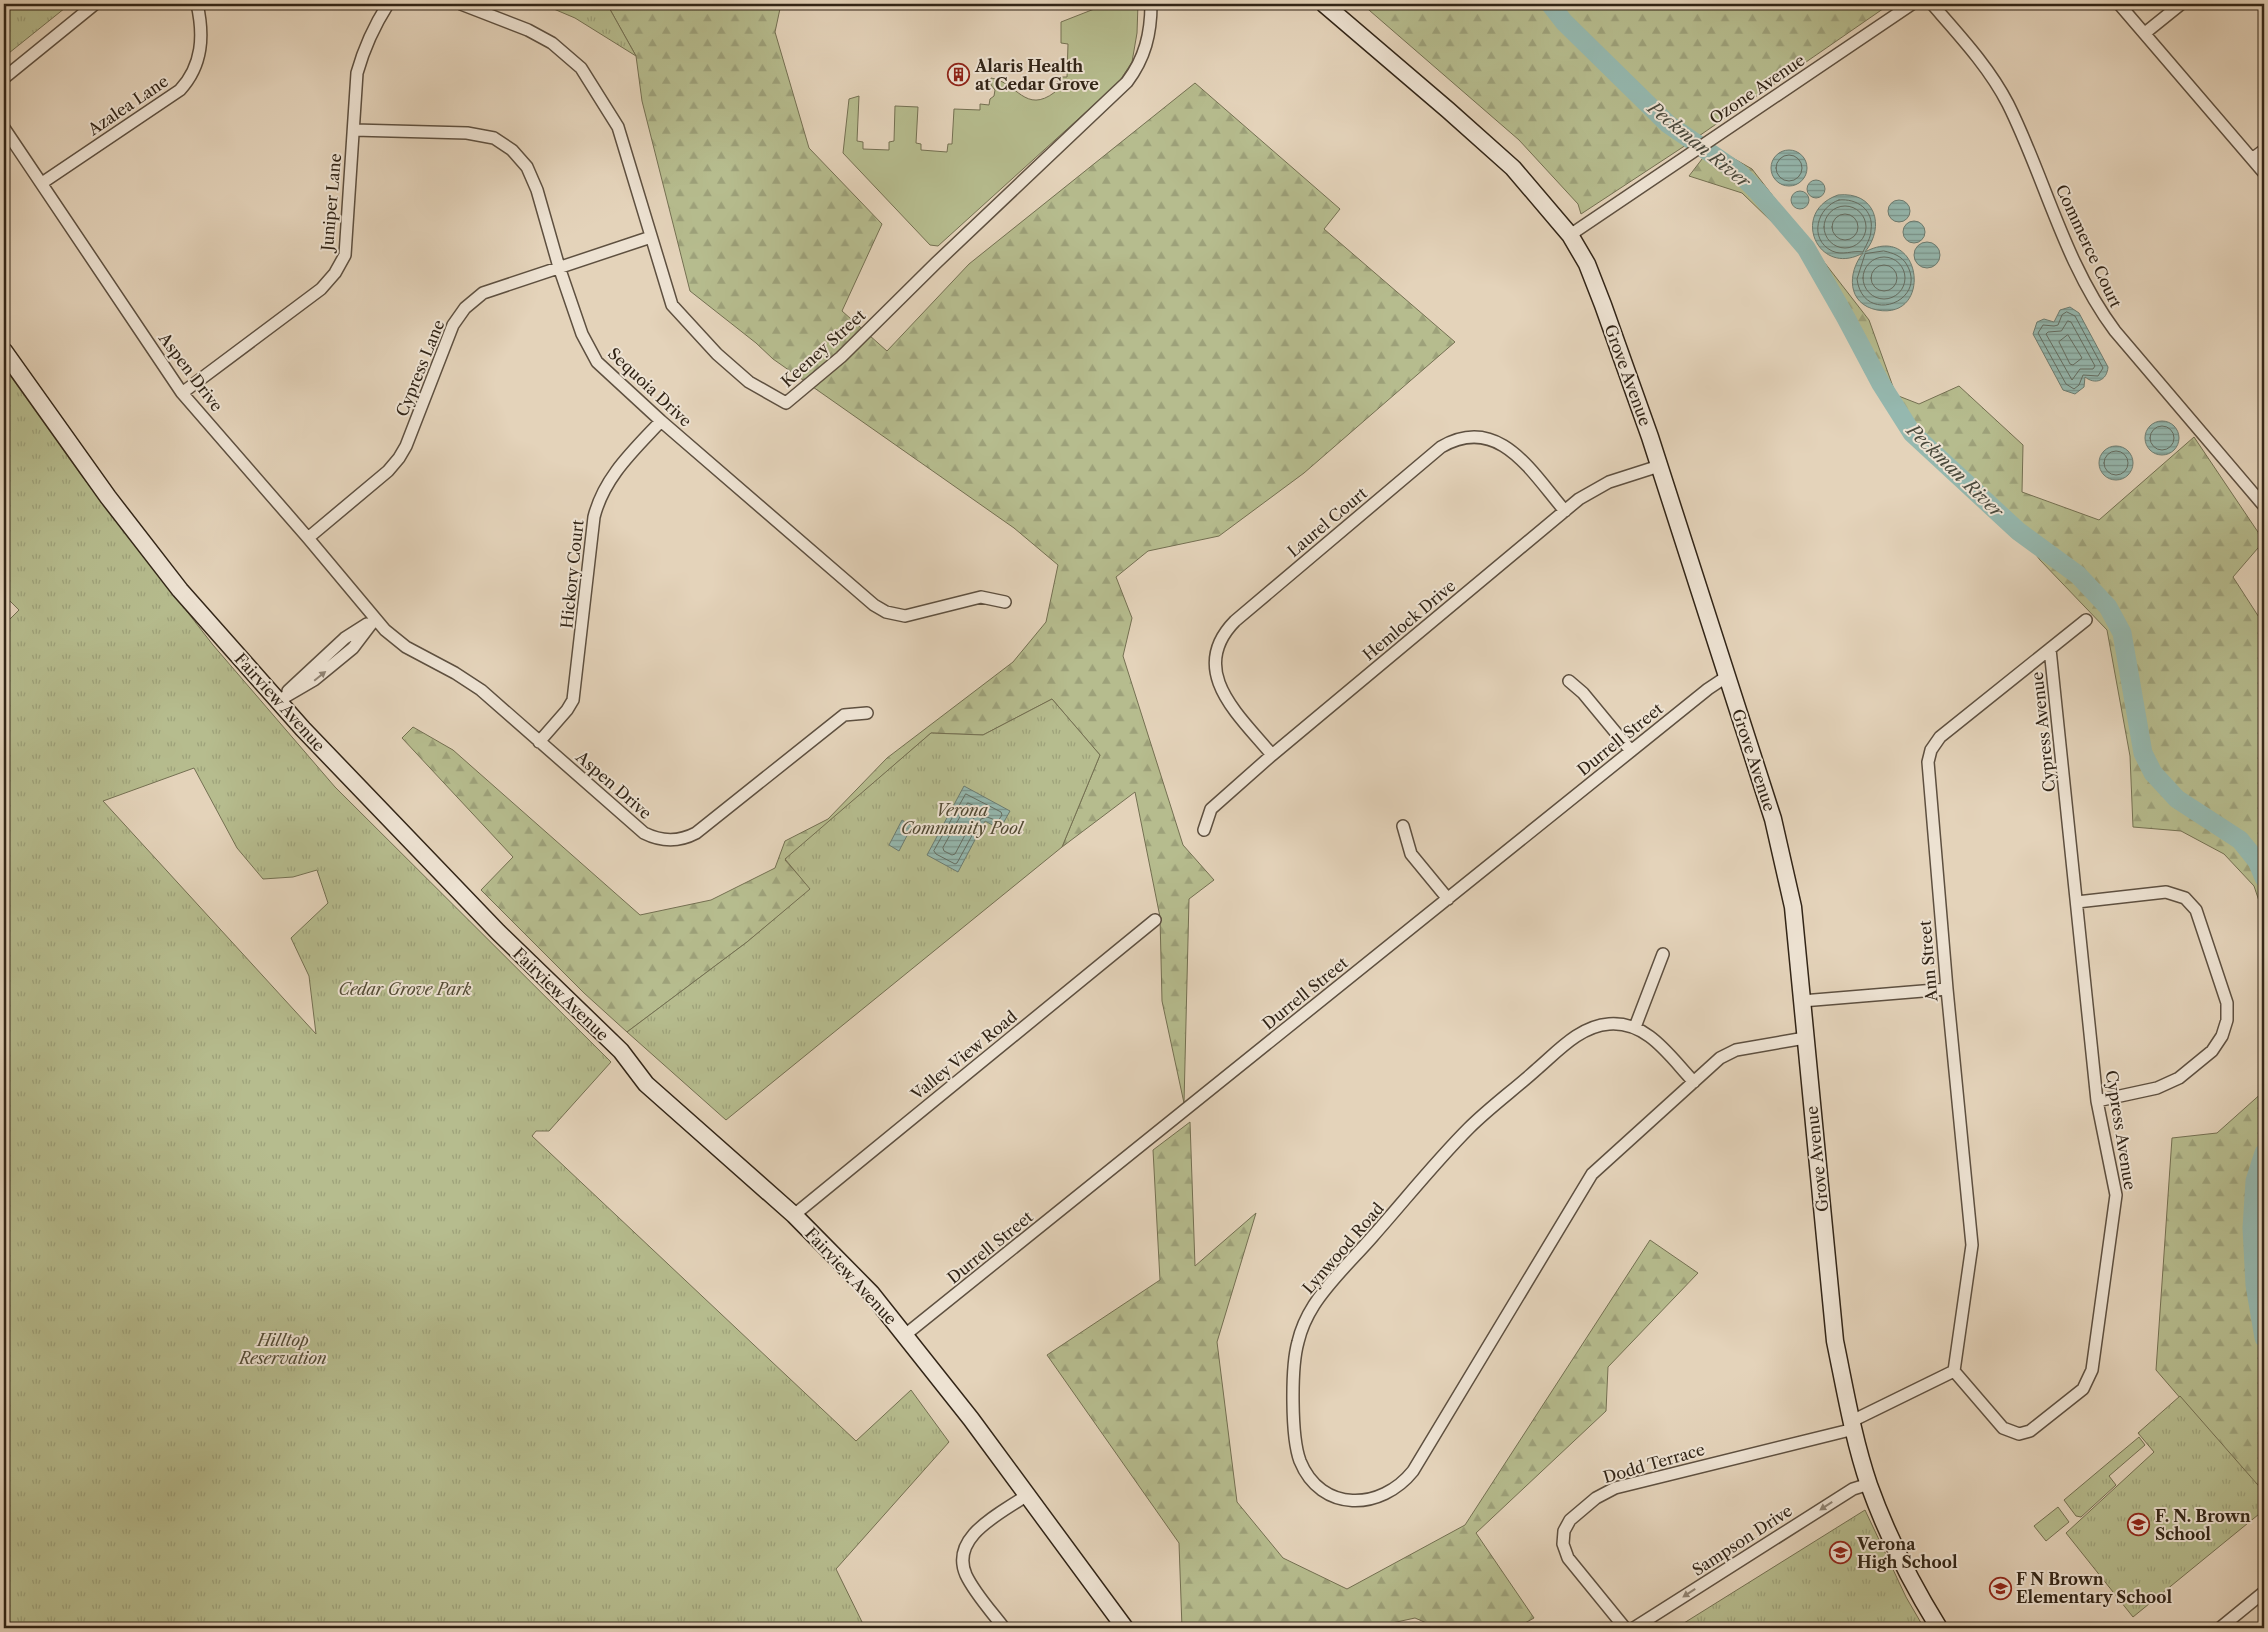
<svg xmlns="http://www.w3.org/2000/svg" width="2268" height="1632" font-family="'Libre Caslon Text',serif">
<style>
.grass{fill:#b6bc8e;stroke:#747052}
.forest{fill:url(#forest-firs);stroke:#747052}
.park{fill:url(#park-tufts);stroke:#747052;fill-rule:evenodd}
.water{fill:url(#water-rules);stroke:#6d7d72}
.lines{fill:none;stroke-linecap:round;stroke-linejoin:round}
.shore{stroke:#646e63;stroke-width:1}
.river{stroke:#95b8af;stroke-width:19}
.street-casing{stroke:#5e5040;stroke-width:14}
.secondary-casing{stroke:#322517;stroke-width:19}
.street{stroke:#ede2d2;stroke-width:11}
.secondary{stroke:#ede2d2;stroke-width:16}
.oneway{fill:#908474}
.labels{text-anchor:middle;stroke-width:4;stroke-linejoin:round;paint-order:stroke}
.poi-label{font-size:16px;font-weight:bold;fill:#322517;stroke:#ede2d2;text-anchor:start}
.street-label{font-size:16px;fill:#322517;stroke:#ede2d2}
.park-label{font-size:16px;font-style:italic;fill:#534b35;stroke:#ede2d2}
.water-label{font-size:18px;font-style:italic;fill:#4b4a3d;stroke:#ede2d2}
</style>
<defs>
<pattern id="forest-firs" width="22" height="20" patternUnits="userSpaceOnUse" patternTransform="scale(1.25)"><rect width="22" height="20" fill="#b6bc8e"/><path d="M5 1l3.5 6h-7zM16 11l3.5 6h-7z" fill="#9da17a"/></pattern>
<pattern id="park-tufts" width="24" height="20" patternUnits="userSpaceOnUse" patternTransform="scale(1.25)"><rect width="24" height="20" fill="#b6bc8e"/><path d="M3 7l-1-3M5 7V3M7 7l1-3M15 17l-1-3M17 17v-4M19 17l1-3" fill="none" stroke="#9da17a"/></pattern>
<pattern id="water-rules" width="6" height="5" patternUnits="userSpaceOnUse" patternTransform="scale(1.25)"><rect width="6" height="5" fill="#95b8af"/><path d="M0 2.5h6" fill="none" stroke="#7a958d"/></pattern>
</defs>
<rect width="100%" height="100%" fill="#e4d3ba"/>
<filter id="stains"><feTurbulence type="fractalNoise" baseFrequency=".004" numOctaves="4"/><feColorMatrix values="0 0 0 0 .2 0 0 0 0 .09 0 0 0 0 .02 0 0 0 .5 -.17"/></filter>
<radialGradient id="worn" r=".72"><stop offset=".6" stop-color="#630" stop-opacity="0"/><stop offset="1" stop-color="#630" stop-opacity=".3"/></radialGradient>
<path class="grass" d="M1107,4h31l-1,29 -5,29 -13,20 -181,164 -8,-1 -87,-92 6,-54 10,-3 -2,45 6,1v7l26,1v-8l5,-1 1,-35 23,1 -2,36 5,1v6l26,2 1,-8h4l2,-35 26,1v-6l9,1 1,-6 4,-3 1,-6 -4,-5v-7c26,4 34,37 64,14l4,-15h8l1,-33 -7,-1v-21z
M2058,1507l11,15 -23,19 -12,-15z"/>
<path class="forest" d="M607,4h174l-6,28 34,116 73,76 -40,87 45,40 82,-87 226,-181 145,126 -16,20 131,113 -151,131 -85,63 -71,15 -32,26 16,41 -9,38 60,189 31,35 -25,19 -5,204 -22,-102 -2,-84 -25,-125 -73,55 38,-92 -48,-56 -69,36 -52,-2 -146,127 26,29 -64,53 -120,90 -43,-39 -103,-103 32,-33 -111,-119 11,-11 40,23 187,165 71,-15 64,-32 10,-27 43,-22 59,-61 126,-96 33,-40 12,-57 -44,-37 -241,-169 -17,-16 -66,-52 -48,-190 -6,-45z
M1362,4h528l-207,143 -102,67 -3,-10 -59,-64z
M1712,146l40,23 117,151 27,75 23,9 40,-18 64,59 -1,47 77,28 95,-83 70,104 -31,36 31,48v291l-10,-30 -30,-32 -43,-23 -48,-4 -3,-71 -23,-126 -67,-70 -10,-13 -128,-116 -37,-59 -24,-49 -42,-75 -57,-55 -53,-17z
M2264,1091v404l-108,-125 16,-232 45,-5z
M1190,1122l5,144 61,-53 -39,129 20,160 46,56 64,31 118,-64 185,-285 48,33 -90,94 -2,44 -130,122 58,85 -18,10h-78l-23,-10 -23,5 -8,5h-202l-3,-85 -132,-188 113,-75 -7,-130z"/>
<path class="park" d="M4,4h66l-66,53z
M542,4h65l29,52 -61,-38z
M4,367l77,108 132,170 122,142 276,275 -62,69h-13l-4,5 324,305 55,-51 38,52 -113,127 29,59h-861v-1003l15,-15 -15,-15zM194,768l43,80 26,31 30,-2 24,-7 11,33 -37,35 18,38 7,58 -213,-233z
M1052,699l48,56 -38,92 -336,273 -99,-88 120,-90 63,-53 -25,-30 146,-126 52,2z
M2180,1396l84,96v18l-131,107 -67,-84 88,-81 -16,-19z
M2139,1437l6,8 -36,31 7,9 -35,32 -5,-1 -12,-16z
M1865,1510l41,87 18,31h-248z"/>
<path class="water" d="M1771 168a18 18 0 1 1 36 0a18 18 0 1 1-36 0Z
M1807 189a9 9 0 1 1 18 0a9 9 0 1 1-18 0Z
M1791 200a9 9 0 1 1 18 0a9 9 0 1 1-18 0Z
M1838,195c37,-4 48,31 27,57 57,-31 69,69 12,58 -30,-6 -30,-37 -14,-57 -45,25 -74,-41 -25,-58z
M1888 211a11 11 0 1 1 22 0a11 11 0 1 1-22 0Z
M1903 232a11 11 0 1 1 22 0a11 11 0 1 1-22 0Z
M1914 255a13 13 0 1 1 26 0a13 13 0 1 1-26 0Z
M2070,307l9,6 29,54c-1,14 -13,18 -23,10l-1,10 -9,7 -12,-4 -30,-56 4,-12 7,-3 10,3 6,-12z
M2145 438a17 17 0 1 1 34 0a17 17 0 1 1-34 0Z
M2099 463a17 17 0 1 1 34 0a17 17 0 1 1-34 0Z
M964,786l46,25 -10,18 -15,-8 -27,51 -31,-17z
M902,820l10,6 -13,25 -10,-6z"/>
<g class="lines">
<path class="shore" d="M1776 168a13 13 0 1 1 26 0a13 13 0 1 1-26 0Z
M1839,200c18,-2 35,10 32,30 0,8 -5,15 -8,22 -11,-2 -20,4 -31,-1 -24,-12 -15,-44 7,-51z
M1824 227a21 21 0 1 1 42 0a21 21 0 1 1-42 0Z
M1832 227a13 13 0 1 1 26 0a13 13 0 1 1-26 0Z
M1884,251c9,2 18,5 23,14 21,37 -44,61 -50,14l8,-25z
M1863 278a21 21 0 1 1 42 0a21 21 0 1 1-42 0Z
M1871 278a13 13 0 1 1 26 0a13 13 0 1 1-26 0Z
M2067,312l8,4 28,52 -5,8 -15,-1 -4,10 -5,4 -8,-5 -28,-51 5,-8 11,1 4,-1 4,-10z
M2068,321l3,1 24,44 -2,3h-13l-8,11 -26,-46 2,-2 13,-1z
M2068,335l14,23 -9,7 -3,-1 -11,-22z
M2150 438a12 12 0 1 1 24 0a12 12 0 1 1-24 0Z
M2104 463a12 12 0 1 1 24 0a12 12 0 1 1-24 0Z
M966,794l35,18 1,3 -4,6 -11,-4 -6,2 -24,44 -2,1 -19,-10 -2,-3z
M968,803l11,5 2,3 -6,5 -20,38 -3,1 -8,-4 -1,-3z"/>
<path class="river" d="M1550,4l14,18 104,102 70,48 19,19 49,57 40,70 35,66 31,49 106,98 60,44 30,32 14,26 21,120 10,20 24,26 63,41 17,21 7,17
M2264,1153l-9,28 -3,47 3,57 9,53"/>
<defs>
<path id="street" d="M461,4l67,26 24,13 29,25 37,59 54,178 45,49 32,28 37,21 55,-46 95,-94 191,-181c18,-24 24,-48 24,-78
M1932,4c27,31 57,63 76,100 37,74 56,159 107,227l149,175
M2119,4l145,169
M2145,33l36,-29
M4,78l91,-74
M4,128l178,265 126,145 77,92 21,17 49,26 26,17 163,143c18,9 35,9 52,0l148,-118 23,-2
M354,130l113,3 27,5 18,12 15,17 10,23 22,77 23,67 15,28 64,59 213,184 12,7 19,4 76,-19 24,5
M2252,159l12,-9
M42,183l138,-93c23,-25 24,-55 17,-86
M1570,235l342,-231
M182,393l139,-104 14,-16 10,-18 12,-182c7,-25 17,-47 31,-69
M308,538l80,-67 11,-13 7,-12 47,-121 12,-17 18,-15 168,-56
M1569,681l14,12 48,58
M288,691l57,-53 22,-14
M278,701l36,-21 39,-32 22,-29
M539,742l28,-32 6,-10 21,-183c10,-40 40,-67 67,-96
M1272,755c-32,-39 -86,-84 -37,-134l206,-174c58,-34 91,26 124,64
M1403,826l8,28 37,45
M1204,830l7,-21 61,-54 307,-256 30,-17 50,-16
M2077,902l89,-10 19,6 11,12 31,93v17l-5,16 -10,15 -33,27 -22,10 -60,13
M1802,1001l145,-12
M1635,1027l28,-73
M1694,1082c-24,-25 -46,-61 -85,-58 -29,2 -51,27 -72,45 -22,20 -47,38 -68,59 -34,34 -64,72 -96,108 -19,22 -43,44 -59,69 -7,11 -13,24 -16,37 -7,25 -7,95 2,119 21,52 81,50 113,10l179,-297 128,-116 16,-8 69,-12
M794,1215l361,-295
M905,1335l726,-584 77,-62 18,-12
M1954,1371l49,57 16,6 11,-3 53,-42 9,-19 24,-175 -19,-94 -47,-452
M1954,1371l18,-126 -25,-256 -19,-227 3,-12 9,-13 146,-117
M1852,1421l102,-50
M1004,1628c-12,-16 -29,-34 -38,-53 -17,-39 36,-62 61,-80
M1625,1628l-57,-70 -5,-14 1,-13 6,-11 26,-22 19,-10 239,-59
M1634,1628l219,-139 16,-5
M2220,1628l44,-36"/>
<path id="secondary" d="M1324,4l124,106 65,58 57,67 17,29 16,41 47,132 123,382 20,88 42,434c10,48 18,97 34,144 18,50 42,98 70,143
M4,351l104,146 72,93 123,139 195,203 123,119 25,33 148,131 77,78 100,126 154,209"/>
</defs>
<use href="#street" class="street-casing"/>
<use href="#secondary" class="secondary-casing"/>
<use href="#street" class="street"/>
<use href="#secondary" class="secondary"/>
</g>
<defs><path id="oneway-solid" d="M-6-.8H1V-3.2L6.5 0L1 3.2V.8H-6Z" transform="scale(1.25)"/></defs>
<g class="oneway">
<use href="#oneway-solid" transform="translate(320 676) rotate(-39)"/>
<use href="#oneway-solid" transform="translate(1826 1506) rotate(147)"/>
<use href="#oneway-solid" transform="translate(1689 1593) rotate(147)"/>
</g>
<defs>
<symbol id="building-ring" viewBox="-11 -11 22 22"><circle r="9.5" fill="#ede2d2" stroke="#8f2418" stroke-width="1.5"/><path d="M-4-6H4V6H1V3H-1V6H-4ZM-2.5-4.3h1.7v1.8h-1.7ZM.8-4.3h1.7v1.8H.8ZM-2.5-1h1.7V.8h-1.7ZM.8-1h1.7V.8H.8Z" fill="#8f2418"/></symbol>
<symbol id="school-ring" viewBox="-11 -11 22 22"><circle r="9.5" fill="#ede2d2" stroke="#8f2418" stroke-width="1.5"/><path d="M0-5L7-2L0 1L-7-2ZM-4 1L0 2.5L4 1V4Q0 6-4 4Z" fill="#8f2418"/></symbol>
</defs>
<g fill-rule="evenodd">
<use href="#building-ring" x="946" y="62" width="25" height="25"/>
<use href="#school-ring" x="2126" y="1512" width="25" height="25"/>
<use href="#school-ring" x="1828" y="1540" width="25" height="25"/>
<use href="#school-ring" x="1988" y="1576" width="25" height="25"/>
</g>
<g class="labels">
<g class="poi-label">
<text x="975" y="72">Alaris Health<tspan x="975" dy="18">at Cedar Grove</tspan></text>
<text x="2155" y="1522">F. N. Brown<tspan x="2155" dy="18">School</tspan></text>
<text x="1857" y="1550">Verona<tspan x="1857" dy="18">High School</tspan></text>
<text x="2016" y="1585">F N Brown<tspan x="2016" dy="18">Elementary School</tspan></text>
</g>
<g class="street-label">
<text transform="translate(1757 89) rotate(-34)" y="6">Ozone Avenue</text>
<text transform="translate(128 105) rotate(-34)" y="6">Azalea Lane</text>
<text transform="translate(331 202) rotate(-85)" y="6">Juniper Lane</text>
<text transform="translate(2089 246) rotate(65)" y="6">Commerce Court</text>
<text transform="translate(823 348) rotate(-42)" y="6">Keeney Street</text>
<text transform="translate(420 368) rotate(-68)" y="6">Cypress Lane</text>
<text transform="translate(191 372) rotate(53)" y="6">Aspen Drive</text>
<text transform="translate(1628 375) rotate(70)" y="6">Grove Avenue</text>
<text transform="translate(650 387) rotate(43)" y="6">Sequoia Drive</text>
<text transform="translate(1327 522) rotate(-40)" y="6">Laurel Court</text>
<text transform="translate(572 574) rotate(-84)" y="6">Hickory Court</text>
<text transform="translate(1409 620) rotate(-40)" y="6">Hemlock Drive</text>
<text transform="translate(280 702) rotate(48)" y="6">Fairview Avenue</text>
<text transform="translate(2043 732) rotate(-96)" y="6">Cypress Avenue</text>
<text transform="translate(1620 739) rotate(-39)" y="6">Durrell Street</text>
<text transform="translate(1754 760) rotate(72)" y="6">Grove Avenue</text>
<text transform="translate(614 785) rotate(41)" y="6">Aspen Drive</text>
<text transform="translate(1928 961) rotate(-95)" y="6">Ann Street</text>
<text transform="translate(1305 993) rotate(-39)" y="6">Durrell Street</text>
<text transform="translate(561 994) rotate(44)" y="6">Fairview Avenue</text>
<text transform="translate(964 1055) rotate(-39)" y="6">Valley View Road</text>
<text transform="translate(2121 1130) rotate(81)" y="6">Cypress Avenue</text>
<text transform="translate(1817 1159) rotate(-96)" y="6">Grove Avenue</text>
<text transform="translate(990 1247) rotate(-39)" y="6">Durrell Street</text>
<text transform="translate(1343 1248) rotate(-49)" y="6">Lynwood Road</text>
<text transform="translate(851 1276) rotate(47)" y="6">Fairview Avenue</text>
<text transform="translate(1654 1463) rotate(-16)" y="6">Dodd Terrace</text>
<text transform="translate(1742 1540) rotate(-33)" y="6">Sampson Drive</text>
</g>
<g class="park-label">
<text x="962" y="816">Verona<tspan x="962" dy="18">Community Pool</tspan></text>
<text x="405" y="995">Cedar Grove Park</text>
<text x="283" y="1346">Hilltop<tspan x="283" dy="18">Reservation</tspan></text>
</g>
<g class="water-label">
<text transform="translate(1699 145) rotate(39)" y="6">Peckman River</text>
<text transform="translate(1955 471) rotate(44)" y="6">Peckman River</text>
</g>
</g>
<rect width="2268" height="1632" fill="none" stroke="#e4d3ba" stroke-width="20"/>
<rect x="5" y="5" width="2258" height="1622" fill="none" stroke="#322517" stroke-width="2.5"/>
<rect x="10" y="10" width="2248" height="1612" fill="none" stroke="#322517"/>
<rect width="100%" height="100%" filter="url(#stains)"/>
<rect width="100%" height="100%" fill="url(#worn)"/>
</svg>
